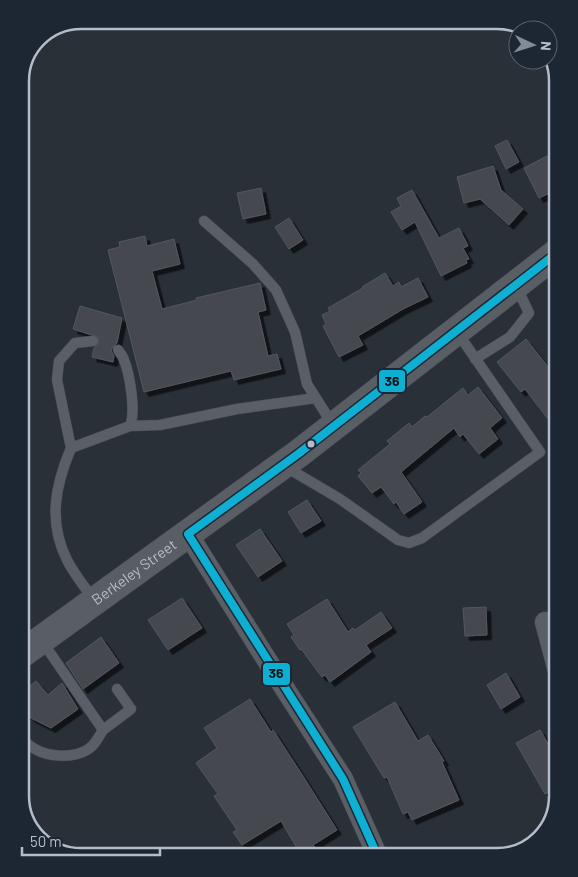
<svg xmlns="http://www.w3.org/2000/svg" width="578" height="877" font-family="Barlow,sans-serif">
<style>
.building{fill:#444950;stroke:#52575f;filter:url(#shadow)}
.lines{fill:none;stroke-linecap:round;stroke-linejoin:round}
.lane-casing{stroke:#484c53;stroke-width:11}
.street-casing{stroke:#484c53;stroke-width:21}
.secondary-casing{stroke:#484c53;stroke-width:29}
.lane{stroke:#5a5e66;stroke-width:10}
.street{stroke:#5a5e66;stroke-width:20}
.secondary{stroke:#595d64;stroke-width:28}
.bus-1-casing{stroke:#1d2633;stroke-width:11}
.bus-1{stroke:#0dafd3;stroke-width:8}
.bus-dot{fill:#b4bcc9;stroke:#1d2633;stroke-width:2}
.labels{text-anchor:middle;stroke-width:4.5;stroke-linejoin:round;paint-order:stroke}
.street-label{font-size:15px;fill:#b4bcc9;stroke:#1d2633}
.rim{fill:none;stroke:#b4bcc9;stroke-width:2.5}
.line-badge{stroke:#1d2633;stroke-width:2}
.pale-badge-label{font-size:14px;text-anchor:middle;font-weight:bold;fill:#111}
</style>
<defs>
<filter id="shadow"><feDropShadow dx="4.5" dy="4.5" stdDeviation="0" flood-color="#0009"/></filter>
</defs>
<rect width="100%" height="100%" fill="#2a3038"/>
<path class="building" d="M507,140l12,22 -13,7 -11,-23z
M547,156l11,22v11l-19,9 -15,-30z
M493,166l8,24 22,19 -14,16 -29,-26 -16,4 -7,-26z
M261,188l5,26 -23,5 -6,-26z
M412,190l27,48 20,-10 9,18 -5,2 6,11 -3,1 1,3 -26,13 -26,-54 -13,8 -11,-18 10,-6 -4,-8z
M289,218l14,22 -14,9 -14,-22z
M145,236l2,10 27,-7 6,25 -28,7 10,38 35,-9 -1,-2 64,-15 6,27 -8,2 10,44 9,-2 4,15 -47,11 -3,-9 -87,21 -36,-142 12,-3 -1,-5z
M385,273l8,13 6,-4 2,5 17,-9 10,19 -25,12 -45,27 5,9 -24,12 -16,-31 3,-2 -4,-9 8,-4 -2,-3 35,-20 -1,-1z
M80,306l42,12 -5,25 -5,5 -1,3 3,5 -1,6 -21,-5 2,-9 5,-5 -1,-6 -25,-8z
M526,339l32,40v53l-33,-43 -4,3 -24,-30z
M478,387l24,31 -12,10 8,11 -19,15 -16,-20 -3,3 -6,-9 -53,44 21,30 -18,12 -8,-12 -2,2 -13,-17 -9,6 -14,-17 3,-3 -3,-3 32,-26 -3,-3 22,-18 3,4 13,-11 2,1 36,-29 5,7z
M307,500l14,21 -20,12 -13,-21z
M260,529l22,32 -24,16 -22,-32z
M182,598l20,30 -34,22 -20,-30z
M327,599l21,33 5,-4 2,2 26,-18 11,16 -26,17 5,7 -41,30 -5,-7 -3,2 -21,-28 -1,1 -9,-13 3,-2 -7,-11z
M486,607l1,28 -22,1 -2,-28z
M101,637l18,26 -36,26 -17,-26z
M506,673l14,24 -19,12 -14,-24z
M36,681l12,14 14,-12 16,26 -27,19 -20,-10 -4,-4 -7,5v-25z
M250,699l21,33 2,-2 28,43 36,57 -24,15 2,2 -14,8 -20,-34 -39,24 -9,-13 4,-2 -23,-34 4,-2 -22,-31 21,-15 -13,-20z
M395,702l23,39 10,-6 16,26 -2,1 17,38 -47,20 -4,-8 -5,2 -16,-37 -3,1 -31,-51z
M540,730l18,31v26l-13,7 -29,-51z"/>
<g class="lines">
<defs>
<path id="lane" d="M204,221l49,43 23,26 19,42 12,52 26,41
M475,359l35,-22 19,-24 -13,-27
M130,426l30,-1 77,-16 79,-11
M71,448l-14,-68 2,-19 16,-18 18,-2
M284,466l56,33 58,41 11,3 13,-5 118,-86 -83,-120
M93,599c-8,-12 -19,-25 -26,-39 -19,-38 -12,-74 4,-112l59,-22c6,-14 0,-51 -6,-66 -1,-4 -4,-7 -6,-10
M42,641l61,89 28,-21 -14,-20
M20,736c4,5 9,10 15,13 13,8 37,9 50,2 9,-4 13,-13 18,-21"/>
<path id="street" d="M188,534l97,155 58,90 35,78
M545,622l13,49"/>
<g id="secondary">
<path id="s1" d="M20,655l278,-201 260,-202"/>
</g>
</defs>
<use href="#lane" class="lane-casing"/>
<use href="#street" class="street-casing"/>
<use href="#secondary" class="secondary-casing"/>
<use href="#lane" class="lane"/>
<use href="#street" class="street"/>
<use href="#secondary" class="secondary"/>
<defs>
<path id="bus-1" d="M378,857l-35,-78 -155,-245 110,-80 260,-202"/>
</defs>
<use href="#bus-1" class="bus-1-casing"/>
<use href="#bus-1" class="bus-1"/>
</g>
<circle class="bus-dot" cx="311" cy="444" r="4.5"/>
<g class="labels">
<g class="street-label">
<text dy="5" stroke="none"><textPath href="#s1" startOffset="141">Berkeley Street</textPath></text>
</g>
</g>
<path d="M0 0H578V877H0ZM81 29H497A52 52 0 0 1 549 81V796A52 52 0 0 1 497 848H81A52 52 0 0 1 29 796V81A52 52 0 0 1 81 29Z" fill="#1d2633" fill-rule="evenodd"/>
<path class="rim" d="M81 29H497A52 52 0 0 1 549 81V796A52 52 0 0 1 497 848H81A52 52 0 0 1 29 796V81A52 52 0 0 1 81 29Z"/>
<g class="line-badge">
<rect x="378" y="369" width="28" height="24" rx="5" fill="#0dafd3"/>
<rect x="262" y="662" width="29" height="24" rx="5" fill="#0dafd3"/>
</g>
<g class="pale-badge-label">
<text x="392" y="386">36</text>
<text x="276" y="678">36</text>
</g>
<g transform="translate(533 45) rotate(94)"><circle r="24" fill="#1d2633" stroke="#59626f"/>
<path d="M0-4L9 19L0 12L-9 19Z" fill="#848b96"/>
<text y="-8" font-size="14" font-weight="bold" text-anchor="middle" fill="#b4bcc9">N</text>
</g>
<path d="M22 847v8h138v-8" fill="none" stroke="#b4bcc9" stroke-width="2.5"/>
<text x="30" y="847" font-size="15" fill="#b4bcc9" stroke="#1d2633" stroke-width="4" paint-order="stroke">50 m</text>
</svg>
